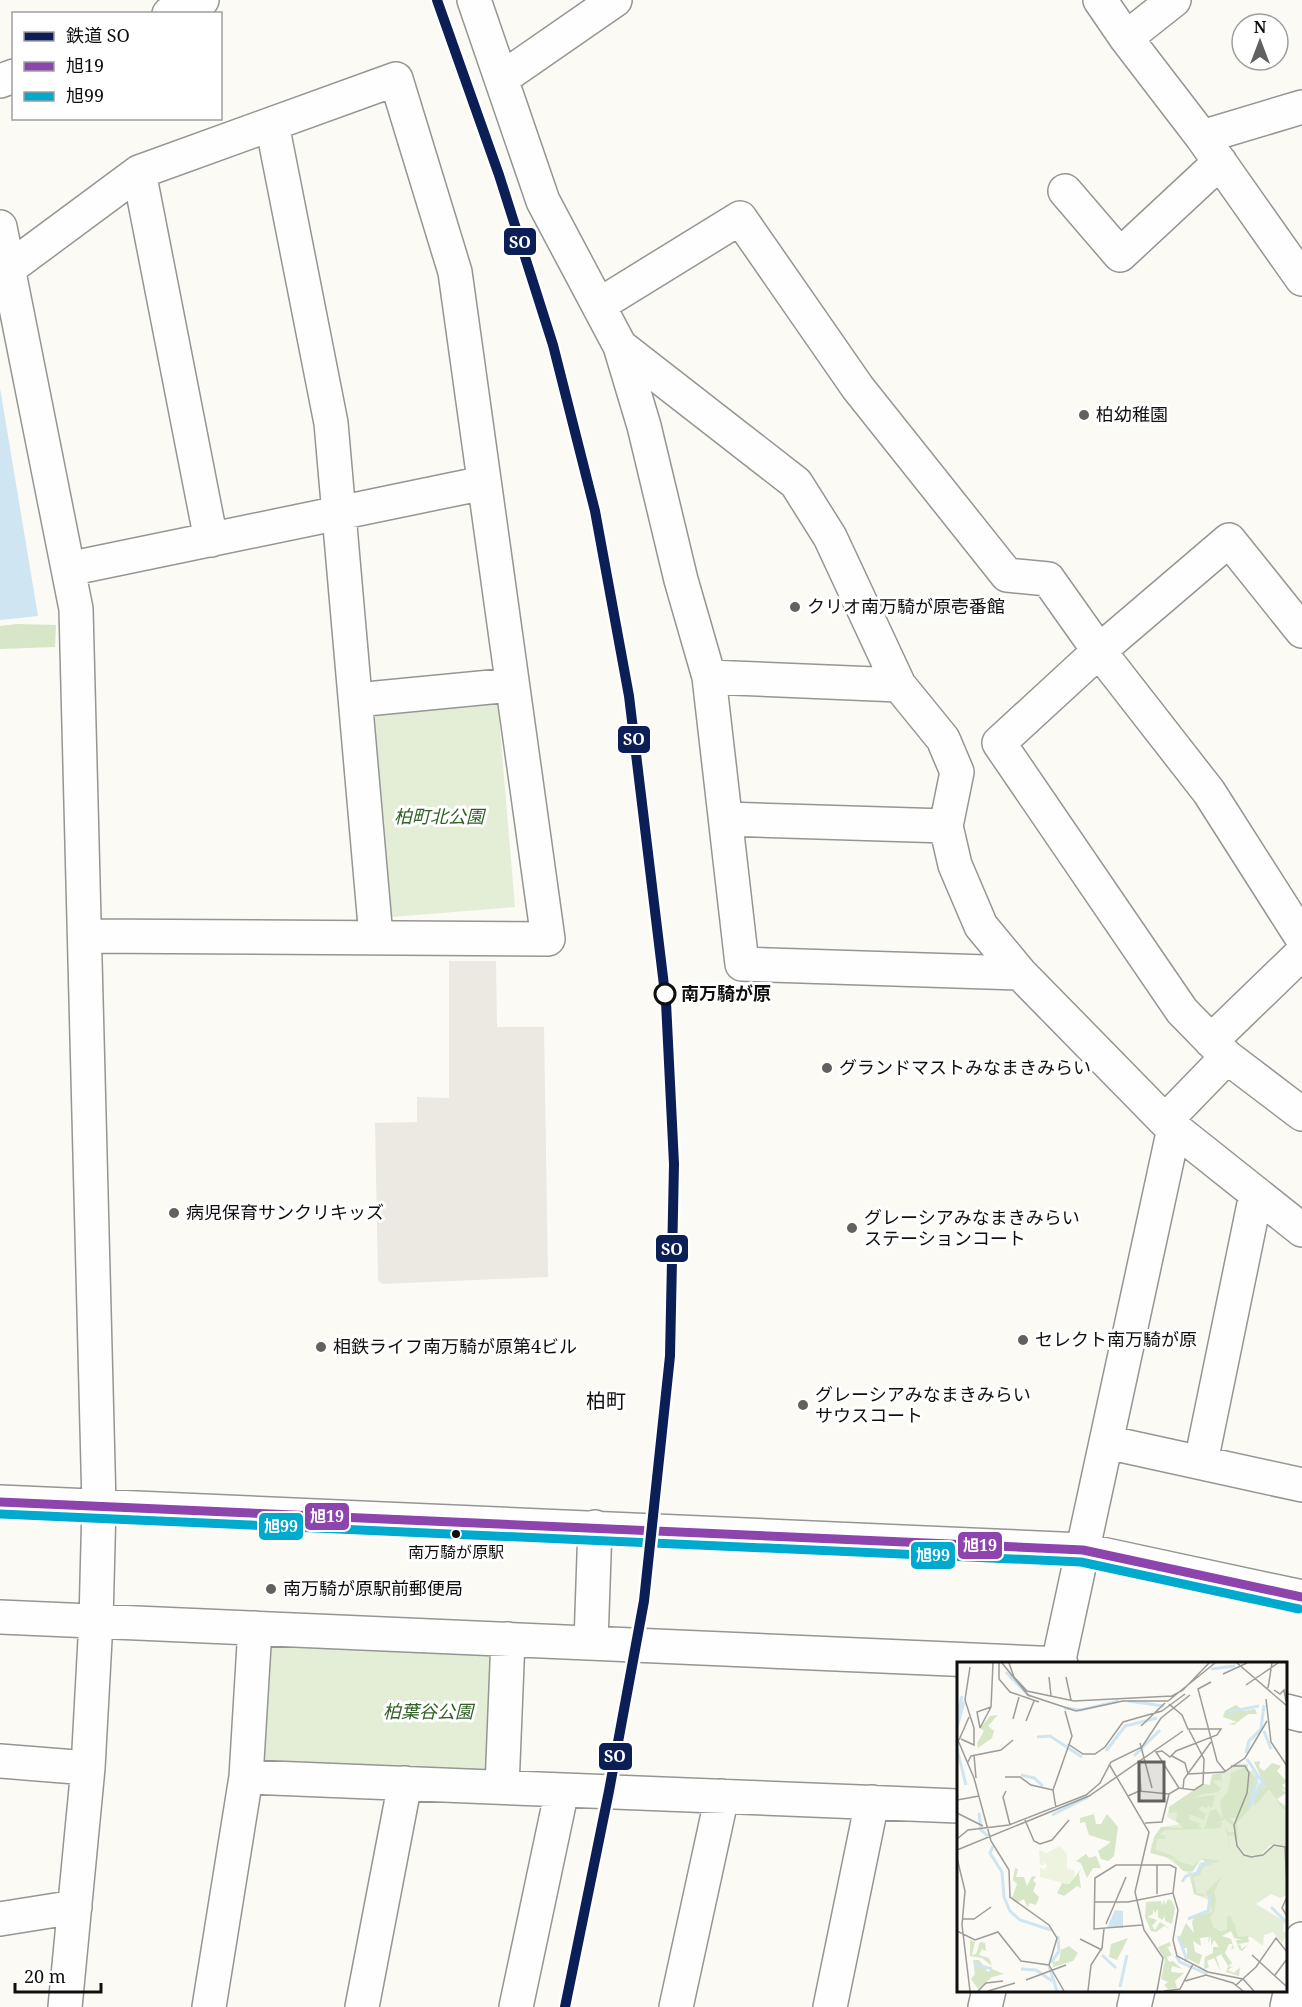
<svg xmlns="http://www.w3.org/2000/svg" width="1302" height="2007" font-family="'Noto Serif','Noto Sans JP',serif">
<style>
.green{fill:#e4eed7}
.forest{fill:#d6e6c6}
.plaza{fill:#ebe9e1}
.water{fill:#cfe5f2}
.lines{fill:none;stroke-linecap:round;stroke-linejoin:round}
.minor-casing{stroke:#959593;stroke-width:36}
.minor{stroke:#fefefe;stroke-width:33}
.bus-1-casing{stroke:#fff;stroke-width:14}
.bus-2-casing{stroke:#fff;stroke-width:14}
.bus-1{stroke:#8e44ad;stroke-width:9}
.bus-2{stroke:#00a9ce;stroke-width:9}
.rail-1-casing{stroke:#fff;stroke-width:15}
.rail-1{stroke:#0c1e56;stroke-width:10}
.poi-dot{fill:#626160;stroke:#fff;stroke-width:2}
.stop-dot{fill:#fff;stroke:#0f0f0f;stroke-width:3}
.bus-dot{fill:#0f0f0f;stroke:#fff;stroke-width:2}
.labels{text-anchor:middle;stroke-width:6;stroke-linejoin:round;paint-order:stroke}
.bus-label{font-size:16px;fill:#0f0f0f;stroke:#fff}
.poi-label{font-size:18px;fill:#0f0f0f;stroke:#fff;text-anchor:start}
.park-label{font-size:18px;font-style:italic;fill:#316125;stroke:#fff}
.stop-label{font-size:18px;font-weight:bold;fill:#0f0f0f;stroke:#fff;text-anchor:start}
.neighbourhood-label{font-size:20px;fill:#0f0f0f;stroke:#fff}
.inset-river{fill:none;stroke:#cfe5f2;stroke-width:3}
.inset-road{fill:none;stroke:#9d9c99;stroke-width:1.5}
.view{fill:#626160;fill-opacity:0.15;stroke:#626160;stroke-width:3}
.inset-edge{fill:none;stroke:#0f0f0f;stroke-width:3}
.line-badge{stroke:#fff;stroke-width:2}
.badge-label{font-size:16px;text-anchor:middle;font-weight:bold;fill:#fff}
</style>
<rect width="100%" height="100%" fill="#fbfaf5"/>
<path class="green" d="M497,694l18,213 -135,11 -18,-212z
M268,1644l228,10 -8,122 -227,-12z"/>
<path class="forest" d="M17,624l39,1 -1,22 -55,2v-23z"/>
<path class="plaza" d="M449,961h47l1,66h47l4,250 -166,7 -4,-4 -3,-157 42,-1v-25l32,1z"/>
<path class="water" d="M0,388l38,228 -38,4z"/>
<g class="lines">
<defs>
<path id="minor" d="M474,0l69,201 77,145 176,137 34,54 69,148 44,54 14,33 -11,54 9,39 26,61 39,47 145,148 137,109
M1100,0l26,38 76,99 100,142
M169,14l33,-14
M1126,38l48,-38
M501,79l114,-79
M0,81l14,-5
M272,124l59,299 45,514
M1202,137l100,-30
M139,172l72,368
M1065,191l55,64 100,-93
M0,227l76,382 23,896 -3,116 -8,147 -23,239
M0,275l139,-103 257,-93 59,193 93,667 -463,-3
M599,305l141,-87 118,170 149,187 41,4 51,72 110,141 93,146
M620,346l24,80 37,154 28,97 33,287 278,9
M68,569l416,-86
M1302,631l-73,-91 -130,111 -100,92 183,268 45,46 75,57
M709,677l190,8
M356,700l156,-15
M726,819l220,7
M1211,1041l91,-88
M1165,1121l62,-64
M1106,1442l196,43
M1201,1462l55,-268
M0,1502l1083,48 219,47
M0,1617l1061,47
M591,1642l4,-115
M1058,1664l116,-536
M1286,1711l16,4
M0,1761l88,7
M246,1777l712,29
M502,1787l6,-148
M0,1919l75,-12
M209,2007l37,-230 9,-149
M362,2007l43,-224
M516,2007l46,-217
M676,2007l46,-211
M830,2007l42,-205
M985,2007l4,-17
M1134,2007l4,-17
M1287,2007l15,-68"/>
</defs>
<use href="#minor" class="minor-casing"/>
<use href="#minor" class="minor"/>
<defs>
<path id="bus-1" d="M0,1502l1083,48 219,47"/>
<path id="bus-2" d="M0,1514l1081,48 218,47"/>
</defs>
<use href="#bus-1" class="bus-1-casing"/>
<use href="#bus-2" class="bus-2-casing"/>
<use href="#bus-1" class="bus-1"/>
<use href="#bus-2" class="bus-2"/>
<defs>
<path id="rail-1" d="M437,0l62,175 54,170 42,166 34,185 37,306 8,162 -4,192 -26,245 -35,190 -44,216"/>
</defs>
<use href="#rail-1" class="rail-1-casing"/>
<use href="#rail-1" class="rail-1"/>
</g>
<g class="poi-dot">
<circle cx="1084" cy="415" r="6"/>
<circle cx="795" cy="607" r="6"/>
<circle cx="827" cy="1068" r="6"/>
<circle cx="174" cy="1213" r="6"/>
<circle cx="852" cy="1228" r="6"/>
<circle cx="1023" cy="1340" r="6"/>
<circle cx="321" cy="1347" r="6"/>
<circle cx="803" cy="1405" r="6"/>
<circle cx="271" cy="1589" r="6"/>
</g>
<circle class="stop-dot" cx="665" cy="994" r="10"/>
<circle class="bus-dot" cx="456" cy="1534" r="5"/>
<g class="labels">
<g class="bus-label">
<text x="456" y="1558">南万騎が原駅</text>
</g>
<g class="poi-label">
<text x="1096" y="421">柏幼稚園</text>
<text x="807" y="613">クリオ南万騎が原壱番館</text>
<text x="839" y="1074">グランドマストみなまきみらい</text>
<text x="186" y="1219">病児保育サンクリキッズ</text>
<text x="864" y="1224">グレーシアみなまきみらい<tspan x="864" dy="21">ステーションコート</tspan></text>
<text x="1035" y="1346">セレクト南万騎が原</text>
<text x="333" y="1353">相鉄ライフ南万騎が原第4ビル</text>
<text x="815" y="1401">グレーシアみなまきみらい<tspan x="815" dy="21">サウスコート</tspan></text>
<text x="283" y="1595">南万騎が原駅前郵便局</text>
</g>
<g class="park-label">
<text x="439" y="823">柏町北公園</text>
<text x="428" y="1718">柏葉谷公園</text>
</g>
<g class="stop-label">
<text x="681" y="1000">南万騎が原</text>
</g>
<g class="neighbourhood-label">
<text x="606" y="1408">柏町</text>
</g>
</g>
<g transform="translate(957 1662)">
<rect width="330" height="330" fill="#fbfaf5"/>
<path d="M278,101l13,1v7l6,-1 6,14 8,4 -8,2 10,-2 6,12 11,6v43l-2,-3 -10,-2 -6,2 -8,9 -13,1 -10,-10 -4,-12 2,12 10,11 17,-2 11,-10 12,4 1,46 -7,3 -9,-4 -15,10 28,17 -1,10 4,3 -5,9 -9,-11 -9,3 -1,11 -12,-9 -13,1 -6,-11 -16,5 -9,-17 2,-15 -15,-6 -2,-18 11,-11 13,-3 -15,-2 -11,15 -39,-29 11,-19 18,-3 -13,-7 2,-10 34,-23 7,1 2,-10 14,-4z" fill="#e4eed7"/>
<path d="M279,43l8,6 11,-2 2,5h-9l-14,11 -5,-1 8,-2 -14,-5 2,-6zM41,53l-10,11 6,5 -2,7 -14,10 -1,-5 7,-12 -4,-3 10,-12zM303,99l-1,6 5,4 8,-8 9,3 -4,5 10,11 -5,3 5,6 -6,-3 5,5 -9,6 10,11 -5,-2 -13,-19 -14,17 -2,-6 9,-13 7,-1h-4l-11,-24zM289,105l10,12v11l-8,21 -11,11 1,25 -5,-12 -5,1 3,16 -6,-26 3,6h7v-8l2,-7 -8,2 5,3 -1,4 -8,-7 -7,4h4l-1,5 -17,1 6,-18 6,-2 7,11 -3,-18 8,-11 3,-18zM264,111l1,11 -2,-4 -7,1 8,8 -3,3 -15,2 -10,4 22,-3 -3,13 -4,-3 -1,4 -4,-3 -5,3 8,5 -2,6 -15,-6v6l11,3 -1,4 4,2 -38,1 -5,4 5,2 1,3h-9l-1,11 15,5 7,6 15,5 6,-6 -6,11h-10l-10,-12 -23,-6 4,-16 7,-10 23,1 -8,-7 1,-9 -8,1v-6l34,-23 7,1 2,-10zM137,152l2,10h5l6,-10 11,13 -4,29 -6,5 -7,-2 -3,-8 13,-9 -22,-7 -4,-13 -5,1v-5zM129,192l3,4 7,-2 5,12h-8l-6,10 -6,-15 -5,-2zM244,196l19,3 -17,6 -3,8 -7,2 4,16 9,2 -4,1 -8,-2 -4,-17 8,-4 2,-9h7zM58,206l3,1 -2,8h8l3,9 5,-10 4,1 -3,3 3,4 -3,7 6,6 -3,8 -6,-2 -3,4 -3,-8 -6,3 -6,-4 5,-14 -4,-4zM125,206l-3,5 2,15 -4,-2 -13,10 -7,-3 5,-10 7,1zM265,214l-8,16 2,8 -2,12 -4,6 4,10 6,3 7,-2v-13h4l2,6 -5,2 6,-2 4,15 10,-1 1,6 -11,2 3,2v3l7,-4 -6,6 -3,-2 -3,-9h6l-8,-2 -3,-7 -9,5 9,3 3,9 -3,2 2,-6h-4l-4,9 7,10 -4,4 5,-1 -5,4 6,3 6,-6 -1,9 -13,-4 2,-6 -7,-12 -5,3 5,15 -7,-14 -7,3 2,6 -5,2 1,-12 8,-4v-6h6l-5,-7 -3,6v-10l-3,8 1,-7 -9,1 1,8 -8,-5 2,11 7,3 -3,10 -12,-7v-10h-5l-3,-9 7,-16 8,10 -2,-11 3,-6 18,-4 -7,-20zM207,237l1,6 3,-6 4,2 3,7 -3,16 -7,-3v-5l-3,4 -4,-3v-8l-3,4 -2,-4v5l-6,3 10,3 -5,6 3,4 5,-8 10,7 -6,-3 -8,6 -5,-1 -6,-14 1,-15 15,-1 1,5zM171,276l-11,22 -8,-3 2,-13zM13,278l5,2 -3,13 4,-1 4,-12 5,1 1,8 -4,-2 -3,6 10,3 3,8 -10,-8 -12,-2zM213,280l1,4 -4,1 5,8 -5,2 2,5 4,-1 9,8 -10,-3 -1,6 13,1 -9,8 2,7 -9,1 -4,-4 4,-3 -7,-3 4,-19 -7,-13zM112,284l9,7 -5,8 -20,6v-5l6,-1 2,-11zM16,298h6l9,12 4,-3 12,5 -12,3 -14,12 -7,-10 4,-5z" fill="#d6e6c6"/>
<path d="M103,184l7,8v14l8,3 -1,7 -7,6 -27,-7v-10l4,3 3,-4 -3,-5v4h-4l-1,-15 7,3z" fill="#eef3e0"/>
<path d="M158,248l8,1v17h-16z" fill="#cfe5f2"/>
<path class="inset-river" d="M254,7l24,-3M49,10l24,25M171,39l36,5M107,46l17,2 38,-9M271,50l31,-6M0,57l5,-23M0,65l7,-25M307,69l7,18M80,75l13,-1 32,21M0,87l9,36M149,89l19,-25 32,-8M289,91l3,-12 12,-12 3,-24M177,94l26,-26M290,97l18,27M64,113l13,3 9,8M293,141l7,-27M292,146l13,-25M22,151l2,17 8,7M95,153l36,-18M36,184l-3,7 12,19 2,25 6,14 10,9 31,10M240,211l4,-9 12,-2M225,220l4,-6 11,-3M314,245l16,16M231,257l20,-8 3,-18M221,274l9,24M145,293l14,13M219,294l4,6 27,12M94,301l8,-12 -1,-15M17,302l18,5M92,304l8,25M64,307l15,1 16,11M163,325l7,-32"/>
<path class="inset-road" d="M42,1v16l11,13 29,10M45,1l26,32 48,16 47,-10h45l47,-38M52,1l5,14 13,14 47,10 98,-5 11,-6 26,-27M280,1l50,43M266,12l24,-11M92,15l2,19M109,15l5,23M254,20l-13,7 19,72 8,10M289,23l32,-22M311,26l4,-25M317,28l6,4 4,-4 2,11M309,37l5,43 16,24M212,42l13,11 6,14h33l-4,6 -41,16 -6,6 -8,-6 -6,1 23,36M205,49l23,-17M56,57l6,-22M69,59l8,-20M184,64l24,-23M23,66l-3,-16 14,-5 2,-44M23,66l11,-21M0,76l17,40 17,63 18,29 1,27 39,28 8,13 -8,27 15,26M4,77l13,6v-17l-9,-28 5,-33M2,78l10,-23M183,81l12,45M111,82l15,10h12l10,-7 18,-25 39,-11M17,93l2,23M215,94l13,7 3,11 36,-2 21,-14 22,-37M11,100l3,-6 30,-6 12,-10M152,102l40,68 -14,60 9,38 19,28 -6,33M182,102l2,27M274,104h14l4,7 -2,20 -13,32 3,21 7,9 7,2 12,-2 11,-10 11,2 2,42M48,115h15l11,8 22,5M226,127l1,-10 27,-37M49,129l-3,6 7,28M171,134l11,-5 30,3 10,-6 15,2 9,-6 1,-25 -15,-29M0,138l22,-4M99,146l-3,-18 19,-54 -7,-25M0,151l26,13M68,158l9,21 6,3 12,-4 17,-20M188,161l17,-1 7,-28M0,177l11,-9 41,-5 77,-30 14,-12 11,-21 31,-15 19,-29 29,-23M0,188l132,-54 94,-65M0,196l8,33 -3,34 8,66M200,203v29M330,235l-5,11 5,8M137,240h34l45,-9 5,17 -5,30 4,16 31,16 35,7 11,12M6,257h11l17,-12M149,262l20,-47M185,263l-48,4 1,-51 21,-13h54l6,3 -3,25M0,269l18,9 23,-8 23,29 28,4M123,277l22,11M295,293l34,31M318,313l12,-16M69,318l40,-15M228,319l21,-6 27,8 10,8M279,323l20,-18 20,-29 11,14M21,329l8,-8 17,-2M31,329l27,-8M131,329l3,-26 11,-17 2,-19M207,329l16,-2 13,-25"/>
<path class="view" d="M182,100h25v39h-25z"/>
<rect width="330" height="330" class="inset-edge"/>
</g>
<g class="line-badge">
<rect x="503" y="227" width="34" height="29" rx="6" fill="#0c1e56"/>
<rect x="617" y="725" width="34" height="29" rx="6" fill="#0c1e56"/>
<rect x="655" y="1234" width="34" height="29" rx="6" fill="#0c1e56"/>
<rect x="304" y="1502" width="46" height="29" rx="6" fill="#8e44ad"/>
<rect x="258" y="1512" width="46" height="29" rx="6" fill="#00a9ce"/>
<rect x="957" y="1531" width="46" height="29" rx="6" fill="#8e44ad"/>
<rect x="910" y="1541" width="46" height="29" rx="6" fill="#00a9ce"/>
<rect x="598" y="1742" width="35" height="29" rx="6" fill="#0c1e56"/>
</g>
<g class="badge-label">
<text x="520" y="248">SO</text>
<text x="634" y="745">SO</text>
<text x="672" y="1255">SO</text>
<text x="327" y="1522">旭19</text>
<text x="281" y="1532">旭99</text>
<text x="980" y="1551">旭19</text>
<text x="933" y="1561">旭99</text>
<text x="615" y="1762">SO</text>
</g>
<rect x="12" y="12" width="210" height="108" fill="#ffffff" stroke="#9f9f9f" stroke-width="1.5"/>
<rect x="24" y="32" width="30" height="9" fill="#0c1e56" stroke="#9f9f9f" stroke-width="1.5"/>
<text x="66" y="42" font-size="18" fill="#0f0f0f">鉄道 SO</text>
<rect x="24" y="62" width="30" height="9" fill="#8e44ad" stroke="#9f9f9f" stroke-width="1.5"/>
<text x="66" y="72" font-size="18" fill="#0f0f0f">旭19</text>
<rect x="24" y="92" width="30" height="9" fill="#00a9ce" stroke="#9f9f9f" stroke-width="1.5"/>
<text x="66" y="102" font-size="18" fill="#0f0f0f">旭99</text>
<g transform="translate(1260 42)"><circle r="28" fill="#ffffff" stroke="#9f9f9f" stroke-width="1.5"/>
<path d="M0-4.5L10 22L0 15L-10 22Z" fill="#626160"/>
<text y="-9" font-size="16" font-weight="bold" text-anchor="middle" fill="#0f0f0f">N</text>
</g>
<path d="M15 1983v9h86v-9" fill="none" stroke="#0f0f0f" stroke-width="3"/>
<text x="24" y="1983" font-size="18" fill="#0f0f0f" stroke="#ffffff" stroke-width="4.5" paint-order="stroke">20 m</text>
</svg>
